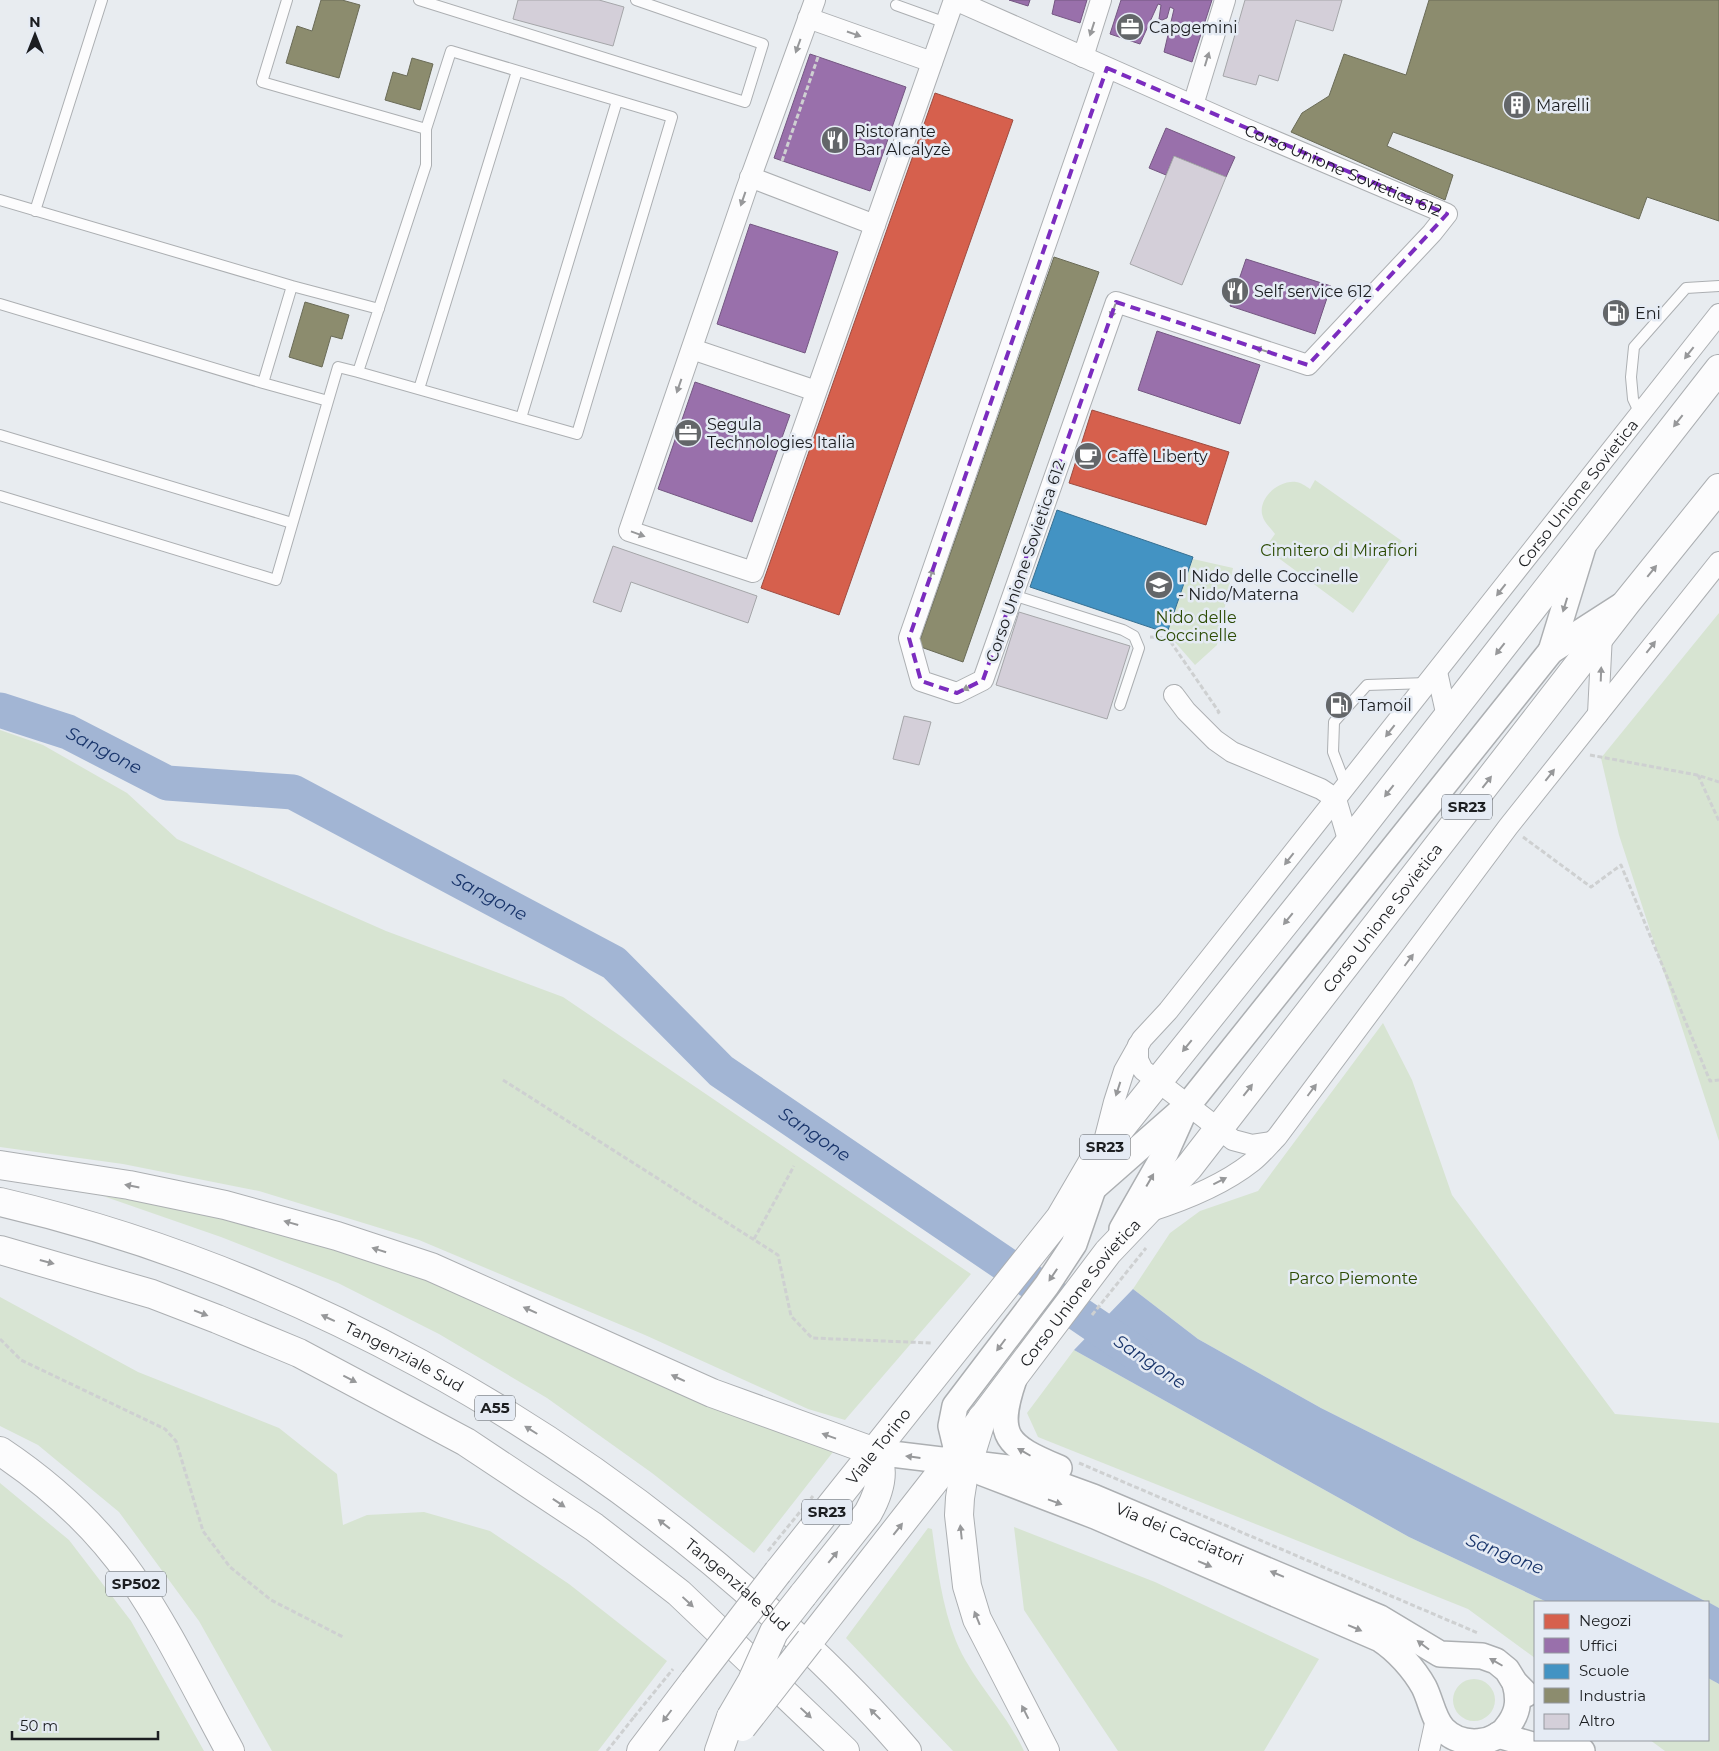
<svg xmlns="http://www.w3.org/2000/svg" width="1719" height="1751" font-family="Montserrat,sans-serif">
<style>
.green{fill:#d7e4d2}
.water{fill:#a2b5d4}
.shops{fill:#d6604d;stroke:#9e4c40}
.offices{fill:#9970ab;stroke:#745782}
.schools{fill:#4393c3;stroke:#377092}
.industry{fill:#8c8c6e;stroke:#6a6b57}
.lines{fill:none;stroke-linecap:round;stroke-linejoin:round}
.river{stroke:#a2b5d4;stroke-width:35}
.building{fill:#d4cfd9;stroke:#a5a6a9}
.service-casing{stroke:#acafb2;stroke-width:12}
.minor-casing{stroke:#acafb2;stroke-width:22}
.tertiary-casing{stroke:#acafb2;stroke-width:28}
.primary-casing{stroke:#acafb2;stroke-width:30}
.motorway-casing{stroke:#acafb2;stroke-width:30}
.path{stroke:#ced0d1;stroke-width:3;stroke-dasharray:5 2.5;stroke-linecap:butt}
.service{stroke:#fcfcfd;stroke-width:10}
.minor{stroke:#fcfcfd;stroke-width:20}
.tertiary{stroke:#fcfcfd;stroke-width:25}
.primary{stroke:#fcfcfd;stroke-width:28}
.motorway{stroke:#fcfcfd;stroke-width:28}
.primary-bridge-casing{stroke:#acafb2;stroke-width:30;stroke-linecap:butt}
.path-bridge{stroke:#ced0d1;stroke-width:3;stroke-dasharray:5 2.5;stroke-linecap:butt}
.primary-bridge{stroke:#fcfcfd;stroke-width:28}
.oneway{fill:#97989a}
.marked{fill:none;stroke:#7b2cbf;stroke-width:4;stroke-dasharray:10 6;stroke-linejoin:round}
.labels{text-anchor:middle;stroke-width:5;stroke-linejoin:round;paint-order:stroke}
.shield{fill:#e5ebf4;stroke:#585c60;stroke-width:1}
.shield-label{font-size:15px;font-weight:bold;fill:#1c1e21}
.poi-label{font-size:16px;fill:#1c1e21;stroke:#e5ebf4;text-anchor:start}
.street-label{font-size:16px;fill:#1c1e21;stroke:#e5ebf4}
.park-label{font-size:16px;fill:#2c4b04;stroke:#e5ebf4}
.water-label{font-size:18px;font-style:italic;fill:#19356b;stroke:#e5ebf4}
</style>
<rect width="100%" height="100%" fill="#e8ecf0"/>
<path class="green" d="M1315,480l87,61 -49,72 -88,-65 10,-14c-5,-7 -11,-11 -13,-20 -3,-17 17,-34 34,-32 4,0 10,4 14,7z
M1193,559l40,9 -16,77 -22,20 -28,-32z
M1719,613v528l-100,-306 -18,-77z
M0,730l43,15 84,48 50,46 209,92 177,66 408,277 -126,146 -37,-11 -163,-74 -226,-95 -160,-49 -136,-27 -123,-17z
M1383,1023l29,57 40,115 163,219 104,9v185l-398,-200 -123,-69 -65,-50 37,-56 30,-22 58,-20z
M103,1196l66,10 179,45 112,40 231,106 142,55 -79,101 -102,-80 -105,-75 -108,-64 -101,-51 -117,-46z
M0,1297l138,75 141,56 58,46 6,51 24,-10 57,-3 66,19 79,53 98,77 -69,90h-326l-73,-130 -80,-109 -81,-67 -38,-19z
M1074,1350l335,187 138,65h-12v56l-67,-49 -430,-172 -11,-24z
M0,1483l69,57 62,81 73,130h-204z
M1014,1527l141,55 164,77 -55,92h-146l-94,-141z
M928,1528l4,1c5,37 10,77 24,112 16,39 50,71 68,110h-71l-107,-113z
M1708,1678l11,6v67h-54l-15,-11h58z
M1453 1700a21 21 0 1 1 42 0a21 21 0 1 1-42 0Z"/>
<path class="water" d="M1133,1289l65,50 123,69 386,194h-160l-138,-65 -335,-187z
M1708,1602l11,6v76l-11,-6z"/>
<path class="shops" d="M935,93l78,27 -174,495 -78,-27z
M1092,410l137,42 -23,73 -137,-42z"/>
<path class="offices" d="M1009,0h21l-2,6z
M1055,0h32l-7,23 -28,-9z
M1121,0h91l-20,62 -28,-10 10,-43 -4,-2 -3,11 -5,2 -3,-1 2,-14 -3,-1 -18,40 -30,-10z
M810,54l96,33 -36,104 -96,-33z
M1166,128l69,29 -9,20 -52,-21 -8,19 -17,-7z
M750,224l88,28 -33,101 -88,-29z
M1246,259l85,27 -16,48 -85,-28z
M1157,331l103,34 -20,59 -102,-34z
M695,382l95,33 -38,107 -94,-33z"/>
<path class="schools" d="M1057,510l136,47 -26,76 -137,-46z"/>
<path class="industry" d="M321,0h21l18,5 -21,73 -53,-15 11,-37 15,5z
M1429,0h290v221l-72,-24 -8,22 -246,-87 -6,14 66,29 -8,25 -154,-68 11,-19 27,-17 15,-42 62,21z
M412,58l21,6 -13,46 -35,-10 8,-28 14,4z
M1054,257l45,15 -136,390 -45,-16z
M305,302l44,13 -7,24 -11,-3 -9,31 -33,-10z"/>
<g class="lines">
<path class="river" id="s1" d="M0,710l68,22 99,51 126,9 321,171 107,108 415,282"/>
</g>
<path class="building" d="M518,0h81l25,7 -11,39 -100,-27z
M1245,0h97l-9,31 -37,-11 -18,61 -19,-6 -3,10 -33,-9z
M1174,156l52,21 -44,108 -52,-21z
M613,546l144,50 -9,27 -117,-41 -10,30 -28,-10z
M1019,612l111,34 -23,73 -111,-34z
M904,716l27,6 -12,43 -26,-6z"/>
<g class="lines">
<defs>
<path id="service" d="M287,0l-25,82 164,47
M419,0l326,102 18,-58 -127,-44
M896,5l50,18
M0,200l292,86 -29,97 65,18 -52,179 -276,-84
M35,211l67,-211
M292,286l87,23
M0,304l263,79
M419,389l98,-318
M328,401l10,-34 20,5 219,62 95,-317 -221,-66 -25,78v36l-68,207
M1640,414l-7,-15 -2,-22 3,-30 52,-59 33,-2
M521,418l96,-317
M0,435l292,88
M1013,595l110,35 11,6 5,12 -19,57
M1346,786l-13,-34 1,-30 33,-37 60,-2"/>
<g id="minor">
<path d="M815,0l-69,190 -117,341 124,41 201,-572"/>
<path id="s2" d="M955,0l289,128 203,86 -15,19 -124,132 -192,-63 -133,378 -26,13 -36,-12 -12,-43 198,-570"/>
<path d="M808,18l124,44"/>
<path d="M1083,57l18,-57"/>
<path d="M1193,105l32,-105"/>
<path d="M750,177l125,48"/>
<path d="M692,349l124,42"/>
<path d="M1437,672l10,45"/>
<path d="M1174,695l12,16 29,29 17,12 89,37 15,10 13,44"/>
<path d="M1598,714l4,-80"/>
<path d="M1138,1045v15l5,10 90,70 19,5 20,-3"/>
<path id="s3" d="M1103,1145l11,-43 10,-31 18,-32 26,-28 551,-697"/>
<path d="M1148,1212c35,-11 75,-27 104,-50 9,-7 17,-17 25,-25l231,-310 211,-265"/>
<path d="M1429,1751l7,-32"/>
</g>
<g id="tertiary">
<path d="M1551,651l32,-104"/>
<path d="M1093,1189l-19,55 -27,41 -92,121 -4,20 6,25 11,12 15,10 112,43 285,123c17,11 34,30 44,48 7,14 9,31 19,42 18,19 54,17 67,-6 9,-13 9,-25 5,-40"/>
<path d="M1081,1199l107,-94 363,-454 70,-45"/>
<path d="M1122,1229l44,-77 17,-38"/>
<path d="M1014,1379c-20,58 -7,67 45,89"/>
<path id="s4" d="M875,1452l141,17 77,28 287,121 60,36 42,2 14,5 11,9 8,13 11,11"/>
<path d="M1498,1735l55,16"/>
<path d="M1571,1740l11,11"/>
</g>
<g id="primary">
<path d="M0,1451c51,34 96,75 131,125 38,55 67,117 99,175"/>
<path id="s5" d="M778,1572l282,-354 31,-53 258,-322 370,-474"/>
<path d="M803,1595l65,-82c10,-18 19,-42 7,-61"/>
<path id="s6" d="M810,1640l140,-179 158,-209 81,-85 438,-565 92,-114"/>
<path d="M641,1751l53,-70"/>
<path d="M719,1751l12,-34"/>
</g>
<g id="motorway">
<path d="M0,1165l129,20 96,20 112,31 94,31 281,126 163,59"/>
<path id="s7" d="M0,1202c289,67 570,223 786,425 43,40 84,80 121,124"/>
<path d="M0,1250l152,44 65,25 82,34 167,89 128,85 85,66 166,158"/>
<path d="M982,1418l-19,61 -3,19 -1,17 8,71 10,33 68,132"/>
</g>
</defs>
<use href="#service" class="service-casing"/>
<use href="#minor" class="minor-casing"/>
<use href="#tertiary" class="tertiary-casing"/>
<use href="#primary" class="primary-casing"/>
<use href="#motorway" class="motorway-casing"/>
<path class="path" d="M782,161l36,-104
M1150,637l18,1 51,74 -3,2
M1590,755l107,20 22,7
M1698,775l21,46
M1523,837l68,50 30,-22 89,216 9,-1
M503,1080l275,175 13,61 21,22 119,5
M754,1239l40,-73
M1092,1315l54,-67
M0,1339l21,21 144,69 11,12 27,90 27,36 41,33 72,37
M1079,1463l399,170
M607,1751l27,-34"/>
<use href="#service" class="service"/>
<use href="#minor" class="minor"/>
<use href="#tertiary" class="tertiary"/>
<use href="#primary" class="primary"/>
<use href="#motorway" class="motorway"/>
<defs>
<path id="primary-bridge" d="M694,1681l84,-109
M731,1717l21,-36 22,-49 29,-37
M742,1727l68,-87"/>
</defs>
<use href="#primary-bridge" class="primary-bridge-casing"/>
<path class="path-bridge" d="M768,1551l45,-55
M634,1717l39,-48"/>
<use href="#primary-bridge" class="primary-bridge"/>
</g>
<defs><path id="oneway-solid" d="M-6-.8H1V-3.2L6.5 0L1 3.2V.8H-6Z" transform="scale(1.25)"/></defs>
<g class="oneway">
<use href="#oneway-solid" transform="translate(1092 29) rotate(108)"/>
<use href="#oneway-solid" transform="translate(854 34) rotate(19)"/>
<use href="#oneway-solid" transform="translate(798 46) rotate(110)"/>
<use href="#oneway-solid" transform="translate(1207 59) rotate(-73)"/>
<use href="#oneway-solid" transform="translate(743 199) rotate(109)"/>
<use href="#oneway-solid" transform="translate(1113 311) rotate(109)"/>
<use href="#oneway-solid" transform="translate(1262 350) rotate(-162)"/>
<use href="#oneway-solid" transform="translate(1689 353) rotate(128)"/>
<use href="#oneway-solid" transform="translate(679 386) rotate(109)"/>
<use href="#oneway-solid" transform="translate(1678 421) rotate(128)"/>
<use href="#oneway-solid" transform="translate(638 534) rotate(20)"/>
<use href="#oneway-solid" transform="translate(1652 571) rotate(-51)"/>
<use href="#oneway-solid" transform="translate(931 575) rotate(-71)"/>
<use href="#oneway-solid" transform="translate(1501 590) rotate(128)"/>
<use href="#oneway-solid" transform="translate(1565 605) rotate(107)"/>
<use href="#oneway-solid" transform="translate(1651 647) rotate(-52)"/>
<use href="#oneway-solid" transform="translate(1500 649) rotate(128)"/>
<use href="#oneway-solid" transform="translate(1601 674) rotate(-88)"/>
<use href="#oneway-solid" transform="translate(969 687) rotate(155)"/>
<use href="#oneway-solid" transform="translate(1390 731) rotate(128)"/>
<use href="#oneway-solid" transform="translate(1550 775) rotate(-52)"/>
<use href="#oneway-solid" transform="translate(1487 782) rotate(-52)"/>
<use href="#oneway-solid" transform="translate(1389 791) rotate(128)"/>
<use href="#oneway-solid" transform="translate(1289 859) rotate(128)"/>
<use href="#oneway-solid" transform="translate(1288 919) rotate(129)"/>
<use href="#oneway-solid" transform="translate(1409 960) rotate(-53)"/>
<use href="#oneway-solid" transform="translate(1187 1046) rotate(129)"/>
<use href="#oneway-solid" transform="translate(1118 1089) rotate(108)"/>
<use href="#oneway-solid" transform="translate(1248 1090) rotate(-52)"/>
<use href="#oneway-solid" transform="translate(1312 1090) rotate(-53)"/>
<use href="#oneway-solid" transform="translate(1150 1180) rotate(-60)"/>
<use href="#oneway-solid" transform="translate(1220 1181) rotate(-27)"/>
<use href="#oneway-solid" transform="translate(132 1186) rotate(-169)"/>
<use href="#oneway-solid" transform="translate(291 1223) rotate(-164)"/>
<use href="#oneway-solid" transform="translate(379 1250) rotate(-162)"/>
<use href="#oneway-solid" transform="translate(47 1262) rotate(15)"/>
<use href="#oneway-solid" transform="translate(1053 1275) rotate(124)"/>
<use href="#oneway-solid" transform="translate(530 1310) rotate(-156)"/>
<use href="#oneway-solid" transform="translate(201 1313) rotate(21)"/>
<use href="#oneway-solid" transform="translate(328 1318) rotate(-155)"/>
<use href="#oneway-solid" transform="translate(1001 1345) rotate(127)"/>
<use href="#oneway-solid" transform="translate(678 1378) rotate(-155)"/>
<use href="#oneway-solid" transform="translate(350 1379) rotate(27)"/>
<use href="#oneway-solid" transform="translate(531 1430) rotate(-148)"/>
<use href="#oneway-solid" transform="translate(829 1436) rotate(-160)"/>
<use href="#oneway-solid" transform="translate(1024 1452) rotate(-150)"/>
<use href="#oneway-solid" transform="translate(913 1457) rotate(-173)"/>
<use href="#oneway-solid" transform="translate(1055 1502) rotate(20)"/>
<use href="#oneway-solid" transform="translate(559 1503) rotate(34)"/>
<use href="#oneway-solid" transform="translate(664 1524) rotate(-142)"/>
<use href="#oneway-solid" transform="translate(898 1529) rotate(-52)"/>
<use href="#oneway-solid" transform="translate(961 1532) rotate(-96)"/>
<use href="#oneway-solid" transform="translate(833 1557) rotate(-51)"/>
<use href="#oneway-solid" transform="translate(1205 1564) rotate(23)"/>
<use href="#oneway-solid" transform="translate(1277 1574) rotate(-157)"/>
<use href="#oneway-solid" transform="translate(688 1602) rotate(43)"/>
<use href="#oneway-solid" transform="translate(977 1618) rotate(-112)"/>
<use href="#oneway-solid" transform="translate(1355 1628) rotate(23)"/>
<use href="#oneway-solid" transform="translate(1423 1645) rotate(-143)"/>
<use href="#oneway-solid" transform="translate(1496 1662) rotate(-150)"/>
<use href="#oneway-solid" transform="translate(1025 1712) rotate(-117)"/>
<use href="#oneway-solid" transform="translate(806 1713) rotate(43)"/>
<use href="#oneway-solid" transform="translate(875 1714) rotate(-135)"/>
<use href="#oneway-solid" transform="translate(667 1716) rotate(127)"/>
</g>
<path class="marked" d="M1107,68l340,146 -139,151 -192,-63 -133,378 -26,13 -36,-12 -12,-43z"/>
<defs>
<symbol id="office-disc" viewBox="-11 -11 22 22"><circle r="9.5" fill="#636669" stroke="#e5ebf4"/><path d="M-6-3h4V-5.5h4V-3h4V5H-6ZM-1-4.5V-3h2v-1.5ZM-6 0V1H6V0Z" fill="#fff"/></symbol>
<symbol id="building-disc" viewBox="-11 -11 22 22"><circle r="9.5" fill="#636669" stroke="#e5ebf4"/><path d="M-4-6H4V6H1V3H-1V6H-4ZM-2.5-4.3h1.7v1.8h-1.7ZM.8-4.3h1.7v1.8H.8ZM-2.5-1h1.7V.8h-1.7ZM.8-1h1.7V.8H.8Z" fill="#fff"/></symbol>
<symbol id="restaurant-disc" viewBox="-11 -11 22 22"><circle r="9.5" fill="#636669" stroke="#e5ebf4"/><path d="M-5-6h1v4h1v-4h1v4h1v-4h1v5L-1.5 .5V6h-2V.5L-5-1ZM5-6V6H3V1.5H1.5Q1.5-4 5-6Z" fill="#fff"/></symbol>
<symbol id="fuel-disc" viewBox="-11 -11 22 22"><circle r="9.5" fill="#636669" stroke="#e5ebf4"/><path d="M-5.5-6h7V0h2V4h1.3V-2.5L3-4.5l.8-.8L6-3V5H2.5V1h-1V6h-7ZM-4.2-4.7v3.2H.2V-4.7Z" fill="#fff"/></symbol>
<symbol id="cafe-disc" viewBox="-11 -11 22 22"><circle r="9.5" fill="#636669" stroke="#e5ebf4"/><path d="M-5.5-4.5H6V0H3Q3 3.5 0 3.5H-2.5Q-5.5 3.5-5.5 0ZM3-3.2v2h1.7v-2ZM-6 4.5H4V6H-6Z" fill="#fff"/></symbol>
<symbol id="school-disc" viewBox="-11 -11 22 22"><circle r="9.5" fill="#636669" stroke="#e5ebf4"/><path d="M0-5L7-2L0 1L-7-2ZM-4 1L0 2.5L4 1V4Q0 6-4 4Z" fill="#fff"/></symbol>
</defs>
<g fill-rule="evenodd">
<use href="#office-disc" x="1114" y="11" width="32" height="32"/>
<use href="#building-disc" x="1501" y="89" width="32" height="32"/>
<use href="#restaurant-disc" x="819" y="124" width="32" height="32"/>
<use href="#restaurant-disc" x="1219" y="275" width="32" height="32"/>
<use href="#fuel-disc" x="1600" y="297" width="32" height="32"/>
<use href="#office-disc" x="672" y="417" width="32" height="32"/>
<use href="#cafe-disc" x="1072" y="440" width="32" height="32"/>
<use href="#school-disc" x="1143" y="569" width="32" height="32"/>
<use href="#fuel-disc" x="1323" y="689" width="32" height="32"/>
</g>
<g class="labels">
<g class="shield">
<rect x="1442" y="794.5" width="50" height="25" rx="4"/>
<rect x="1080" y="1134.5" width="50" height="25" rx="4"/>
<rect x="475" y="1395.5" width="40" height="25" rx="4"/>
<rect x="802" y="1499.5" width="50" height="25" rx="4"/>
<rect x="106" y="1571.5" width="60" height="25" rx="4"/>
</g>
<g class="shield-label">
<text x="1467" y="812">SR23</text>
<text x="1105" y="1152">SR23</text>
<text x="495" y="1413">A55</text>
<text x="827" y="1517">SR23</text>
<text x="136" y="1589">SP502</text>
</g>
<g class="poi-label">
<text x="1149" y="33">Capgemini</text>
<text x="1536" y="111">Marelli</text>
<text x="854" y="137">Ristorante<tspan x="854" dy="18">Bar Alcalyzè</tspan></text>
<text x="1254" y="297">Self service 612</text>
<text x="1635" y="319">Eni</text>
<text x="707" y="430">Segula<tspan x="707" dy="18">Technologies Italia</tspan></text>
<text x="1107" y="462">Caffè Liberty</text>
<text x="1178" y="582">Il Nido delle Coccinelle<tspan x="1178" dy="18">- Nido/Materna</tspan></text>
<text x="1358" y="711">Tamoil</text>
</g>
<g class="street-label">
<text dy="6" stroke="none"><textPath href="#s2" startOffset="424">Corso Unione Sovietica 612</textPath></text>
<text dy="6" stroke="none"><textPath href="#s3" startOffset="812">Corso Unione Sovietica</textPath></text>
<text transform="translate(1025 561) rotate(-71)" y="6">Corso Unione Sovietica 612</text>
<text dy="6" stroke="none"><textPath href="#s6" startOffset="922">Corso Unione Sovietica</textPath></text>
<text dy="6" stroke="none"><textPath href="#s6" startOffset="440">Corso Unione Sovietica</textPath></text>
<text dy="6" stroke="none"><textPath href="#s7" startOffset="434">Tangenziale Sud</textPath></text>
<text dy="6" stroke="none"><textPath href="#s5" startOffset="161">Viale Torino</textPath></text>
<text dy="6" stroke="none"><textPath href="#s4" startOffset="318">Via dei Cacciatori</textPath></text>
<text dy="6" stroke="none"><textPath href="#s7" startOffset="839">Tangenziale Sud</textPath></text>
</g>
<g class="park-label">
<text x="1339" y="556">Cimitero di Mirafiori</text>
<text x="1196" y="623">Nido delle<tspan x="1196" dy="18">Coccinelle</tspan></text>
<text x="1353" y="1284">Parco Piemonte</text>
</g>
<g class="water-label">
<text dy="6" stroke="none"><textPath href="#s1" startOffset="112">Sangone</textPath></text>
<text dy="6" stroke="none"><textPath href="#s1" startOffset="532">Sangone</textPath></text>
<text dy="6" stroke="none"><textPath href="#s1" startOffset="938">Sangone</textPath></text>
<text transform="translate(1150 1362) rotate(34)" y="6">Sangone</text>
<text transform="translate(1505 1554) rotate(22)" y="6">Sangone</text>
</g>
</g>
<rect x="1534" y="1601" width="175" height="140" fill="#e5ebf4" stroke="#9599a0"/>
<rect x="1544" y="1614" width="25" height="15" fill="#d6604d" stroke="#9599a0"/>
<text x="1579" y="1626" font-size="15" fill="#1c1e21">Negozi</text>
<rect x="1544" y="1638" width="25" height="15" fill="#9970ab" stroke="#9599a0"/>
<text x="1579" y="1651" font-size="15" fill="#1c1e21">Uffici</text>
<rect x="1544" y="1664" width="25" height="15" fill="#4393c3" stroke="#9599a0"/>
<text x="1579" y="1676" font-size="15" fill="#1c1e21">Scuole</text>
<rect x="1544" y="1688" width="25" height="15" fill="#8c8c6e" stroke="#9599a0"/>
<text x="1579" y="1701" font-size="15" fill="#1c1e21">Industria</text>
<rect x="1544" y="1714" width="25" height="15" fill="#d4cfd9" stroke="#9599a0"/>
<text x="1579" y="1726" font-size="15" fill="#1c1e21">Altro</text>
<g transform="translate(35 35)" stroke="#e5ebf4" stroke-width="4" paint-order="stroke">
<path d="M0-4L9 19L0 12L-9 19Z" fill="#1c1e21"/>
<text y="-8" font-size="14" font-weight="bold" text-anchor="middle" fill="#1c1e21">N</text>
</g>
<path d="M12 1731v8h146v-8" fill="none" stroke="#1c1e21" stroke-width="2.5"/>
<text x="20" y="1731" font-size="15" fill="#1c1e21" stroke="#e5ebf4" stroke-width="4" paint-order="stroke">50 m</text>
</svg>
